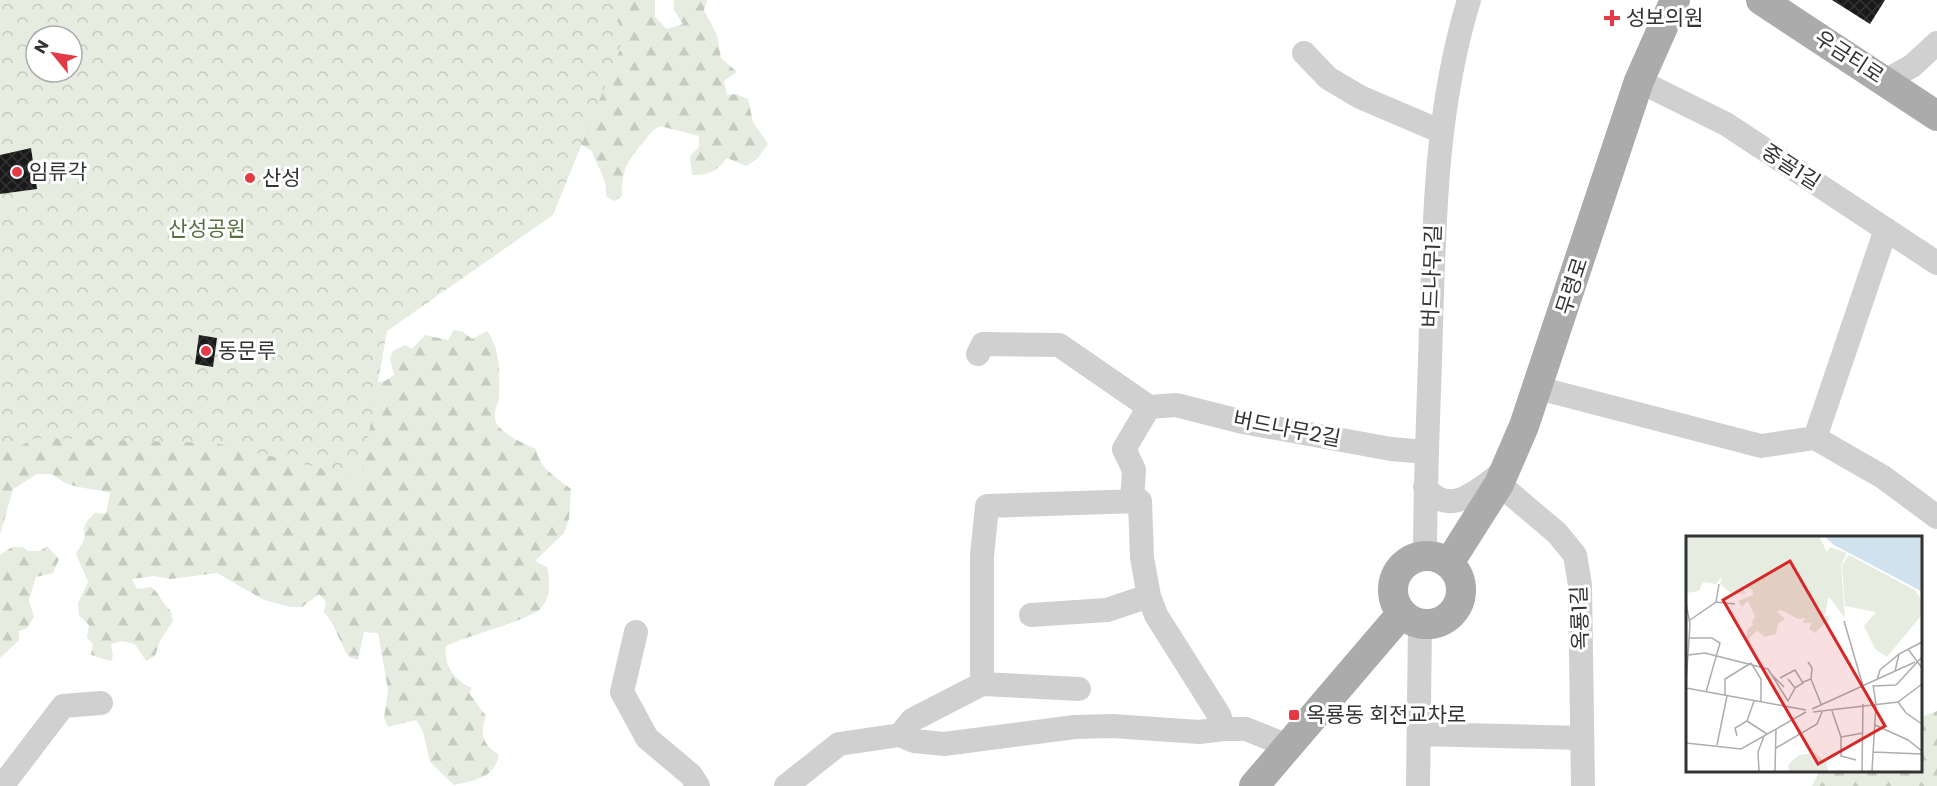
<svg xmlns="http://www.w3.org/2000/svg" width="1937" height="786" font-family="Poppins,'Noto Sans KR',sans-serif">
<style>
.forest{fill:url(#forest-firs)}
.park{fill:url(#park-crowns);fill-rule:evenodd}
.building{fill:url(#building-cross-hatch)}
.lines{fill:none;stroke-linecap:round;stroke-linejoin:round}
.minor{stroke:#d0d0d0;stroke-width:24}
.major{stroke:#ababab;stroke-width:30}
.poi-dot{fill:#e63946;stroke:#fff;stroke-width:2}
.labels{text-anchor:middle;stroke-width:6;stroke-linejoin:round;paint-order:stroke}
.poi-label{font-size:21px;fill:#333;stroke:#fff;text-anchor:start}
.street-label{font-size:21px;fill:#333;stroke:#fff}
.park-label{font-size:21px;fill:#56703f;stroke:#fff}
.inset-road{fill:none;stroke:#adadad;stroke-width:1.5}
.view{fill:#d62828;fill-opacity:0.15;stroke:#d62828;stroke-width:3}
.inset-edge{fill:none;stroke:#333;stroke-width:3}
</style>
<defs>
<pattern id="forest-firs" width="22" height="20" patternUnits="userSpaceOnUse" patternTransform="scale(1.5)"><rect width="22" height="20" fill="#e6ecdf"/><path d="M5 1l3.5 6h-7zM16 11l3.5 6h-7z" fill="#c6cbc0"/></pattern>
<pattern id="park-crowns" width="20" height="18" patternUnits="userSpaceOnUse" patternTransform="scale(1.5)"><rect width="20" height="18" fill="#e6ecdf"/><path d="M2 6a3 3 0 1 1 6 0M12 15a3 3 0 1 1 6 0" fill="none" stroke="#c6cbc0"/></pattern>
<pattern id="building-cross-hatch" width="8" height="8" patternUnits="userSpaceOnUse" patternTransform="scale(1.5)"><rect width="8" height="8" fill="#1a1a1a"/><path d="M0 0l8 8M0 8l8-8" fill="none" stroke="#333"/></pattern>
</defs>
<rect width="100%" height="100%" fill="#fff"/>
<path class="forest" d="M0,0l36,72h36l123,-72h460v17l12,12 16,-5 -9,-14v-10h33l-3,10 13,25 4,23 16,14 -13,9 3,14 9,-1 12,5 5,23 15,22 -11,15 -11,7 -19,-8c-10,13 -19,18 -35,17l-2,-19 9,-9v-11l-39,-10c-14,8 -10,10 -19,19 -15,16 -20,29 -19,51l-8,5 -8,-5c2,-16 -9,-29 -14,-45l-34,-20 -108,-4 -80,257 15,-3 9,-6 -4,-16 3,-8 12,-6 7,4 13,-14 23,5 6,-10 9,2 9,7 15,-8c13,16 13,43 12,64 -1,11 -9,22 0,32 10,10 24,16 37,22 4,20 20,28 35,40l-2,30 -5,14 -29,28 12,6c3,14 4,28 -5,40 -8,12 -79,30 -96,39 -3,19 9,35 26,42l-3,5 17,23c-7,18 -3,29 13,39 -5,24 -25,25 -45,30l-24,-23 -7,-30 -7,-12 -28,7 -4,-9 4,-28 -10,-57 -14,-1 -6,28 -9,-3c-11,-17 -11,-28 -25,-45l2,-10 -7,-8 -17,13h-11l-27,-7 -47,-27 -47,6 -16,-3 -22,3 5,10 14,-2c9,6 11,17 20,24l2,10 -13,20 -5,15 -9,5 -11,-17 -13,-3 -11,3 2,12 -2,5 -20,-6 2,-11 -6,-6 2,-13 -10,-10 -1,-12 10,-21 -12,-28 9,-16c-3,-12 1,-17 10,-25l11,1 4,-21c-24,-7 -37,-2 -58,-19h-15l-24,15 -13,46z
M47,546l12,13 -6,14 -17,4 -7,23 5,17 -7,11 -8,3v9l-19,18v-103l12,-8h11l5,4h12z
M1937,711v75h-125l8,-16h100l1,-53z"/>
<path class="park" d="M0,0h617l4,47 -68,168 -166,116 -26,147 -146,-35 -179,-5 -36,18zM36,36h36v36h-36z"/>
<path class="building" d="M1832,0h53l-15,24z
M31,148l6,41 -37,5v-39z
M199,335l18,3 -4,29 -18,-3z"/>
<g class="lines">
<path class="minor" d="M1304,53l24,25 32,19 82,35
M1639,81l87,43 211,139
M1885,81l27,-15 25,-23
M978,354l5,-10 76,1 90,62 -25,42 10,21 -2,32
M1538,388l223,58 54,-8 68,39 54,40
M1149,407l27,-2 67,17 148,27 35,3
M1815,438l71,-209
M1499,484l58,49 18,22 5,30 3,201
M1425,487c26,32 54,2 79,-16
M1425,556c0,-66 3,-131 5,-196 4,-121 3,-243 39,-360
M636,632l-14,60 25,46 44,37 7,11
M982,684v-128l5,-50 153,-5 2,57 7,38 -42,14 -76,5
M1224,729h22l42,17
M1419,734l163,4
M900,735l12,-15 70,-36 97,5
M2,786l61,-80 38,-3
M786,786l53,-42 61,-9 14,6 30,3 131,-17 37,-1 87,6 25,-3 -5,-14 -63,-100 -7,-19
M1418,786l2,-162"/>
<path class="major" d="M1761,0l176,116
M1393 590a34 34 0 1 1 68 0a34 34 0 1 1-68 0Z
M1449,563l50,-79 25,-58 115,-345 36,-81
M1254,786l148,-173"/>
</g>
<g class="poi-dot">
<path d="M1609 9h6v6h6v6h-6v6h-6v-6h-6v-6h6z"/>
<circle cx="17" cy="172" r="6"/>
<circle cx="250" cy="178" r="6"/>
<circle cx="206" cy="351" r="6"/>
<rect x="1288" y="709" width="12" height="12" rx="3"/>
</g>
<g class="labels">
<g class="poi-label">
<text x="1626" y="25">성보의원</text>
<text x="29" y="179">임류각</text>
<text x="262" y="185">산성</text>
<text x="218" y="358">동문루</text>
<text x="1306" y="722">옥룡동 회전교차로</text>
</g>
<g class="street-label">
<text transform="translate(1849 57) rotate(33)" y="7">우금티로</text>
<text transform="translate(1791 167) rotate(33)" y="7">중골1길</text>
<text transform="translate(1432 276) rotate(-88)" y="7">버드나무1길</text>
<text transform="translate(1572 286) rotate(-72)" y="7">무령로</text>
<text transform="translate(1287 429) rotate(11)" y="7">버드나무2길</text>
<text transform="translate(1580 618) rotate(-92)" y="7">옥룡1길</text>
</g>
<g class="park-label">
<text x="207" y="236">산성공원</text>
</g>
</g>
<g transform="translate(1686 536)">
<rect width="236" height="236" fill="#fff"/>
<path d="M0,0l142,60 -2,17 -6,6 8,-4 1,4 -14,14 -6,-4 2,-6h-8l3,-8 -4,-8 -27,3 10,9 -7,5 -2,10 -11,3 -8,-6 -10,9v-10l7,-6 -3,-1 4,-6 -7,-16 -6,6 -4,-6 15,-6 -1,-6 -9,-2 2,7 -14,-1 -11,-9 2,-7 -6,7 -13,-2 -4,9 -13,2zM163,19l66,35 6,9v17l-34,41 -12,-8 -11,-23 12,-14 -31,-6 -3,-41zM129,217l11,9 2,9h-39l-1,-6 11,-10z" fill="#e6ecdf"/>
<path d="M0,0h133l8,16 3,-5 17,6 -6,12 4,53 -16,-21 -4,13 -9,6 -18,3 -17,-9 -14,5 -13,-29 -22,-15 -35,14 -1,5 -8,-1z" fill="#e6ecdf"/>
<path d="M138,0h97v55l-87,-46z" fill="#cfe2ee"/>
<path class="inset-road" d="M30,66l19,2M0,67l4,21 -4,60M4,84l26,-18 3,-18M158,85l19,65M3,102h23l8,5 -14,49M222,113l14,19M2,119l17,-2 63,16 20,32 7,-13M65,127l10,16v23M209,135l4,-17 23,-12M85,138l13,13M94,142l15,-8 8,13 -8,5 -7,-9M125,143l10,25M191,144l3,-10 19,-16M117,146l8,-3 1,-11 -4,-6M187,149l3,19M210,149l26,-28M187,150l23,-1M0,152l120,22M39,159v-16l26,-16M212,166l8,11 16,11M126,173l103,-47M146,175l9,26v19l15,4M127,176l85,-10 24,-18M61,185l20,13M189,189l33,15 14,11M51,200l-2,-8 12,-7 7,-20M155,201l22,-4M0,207l55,6 65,-37M31,209l10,-49M90,212l41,-24 5,-12M187,216l49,2M73,235l-1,-19 6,-16M89,235l1,-42M176,235l1,-67M186,235l4,-67"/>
<path class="view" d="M104,25l95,165 -67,38 -95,-164z"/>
<rect width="236" height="236" class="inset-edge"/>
</g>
<g transform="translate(54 54) rotate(300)"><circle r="28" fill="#ffffff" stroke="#adadad" stroke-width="1.5"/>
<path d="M0-4.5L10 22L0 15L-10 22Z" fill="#e63946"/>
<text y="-9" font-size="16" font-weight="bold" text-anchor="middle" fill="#333333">N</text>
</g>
</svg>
